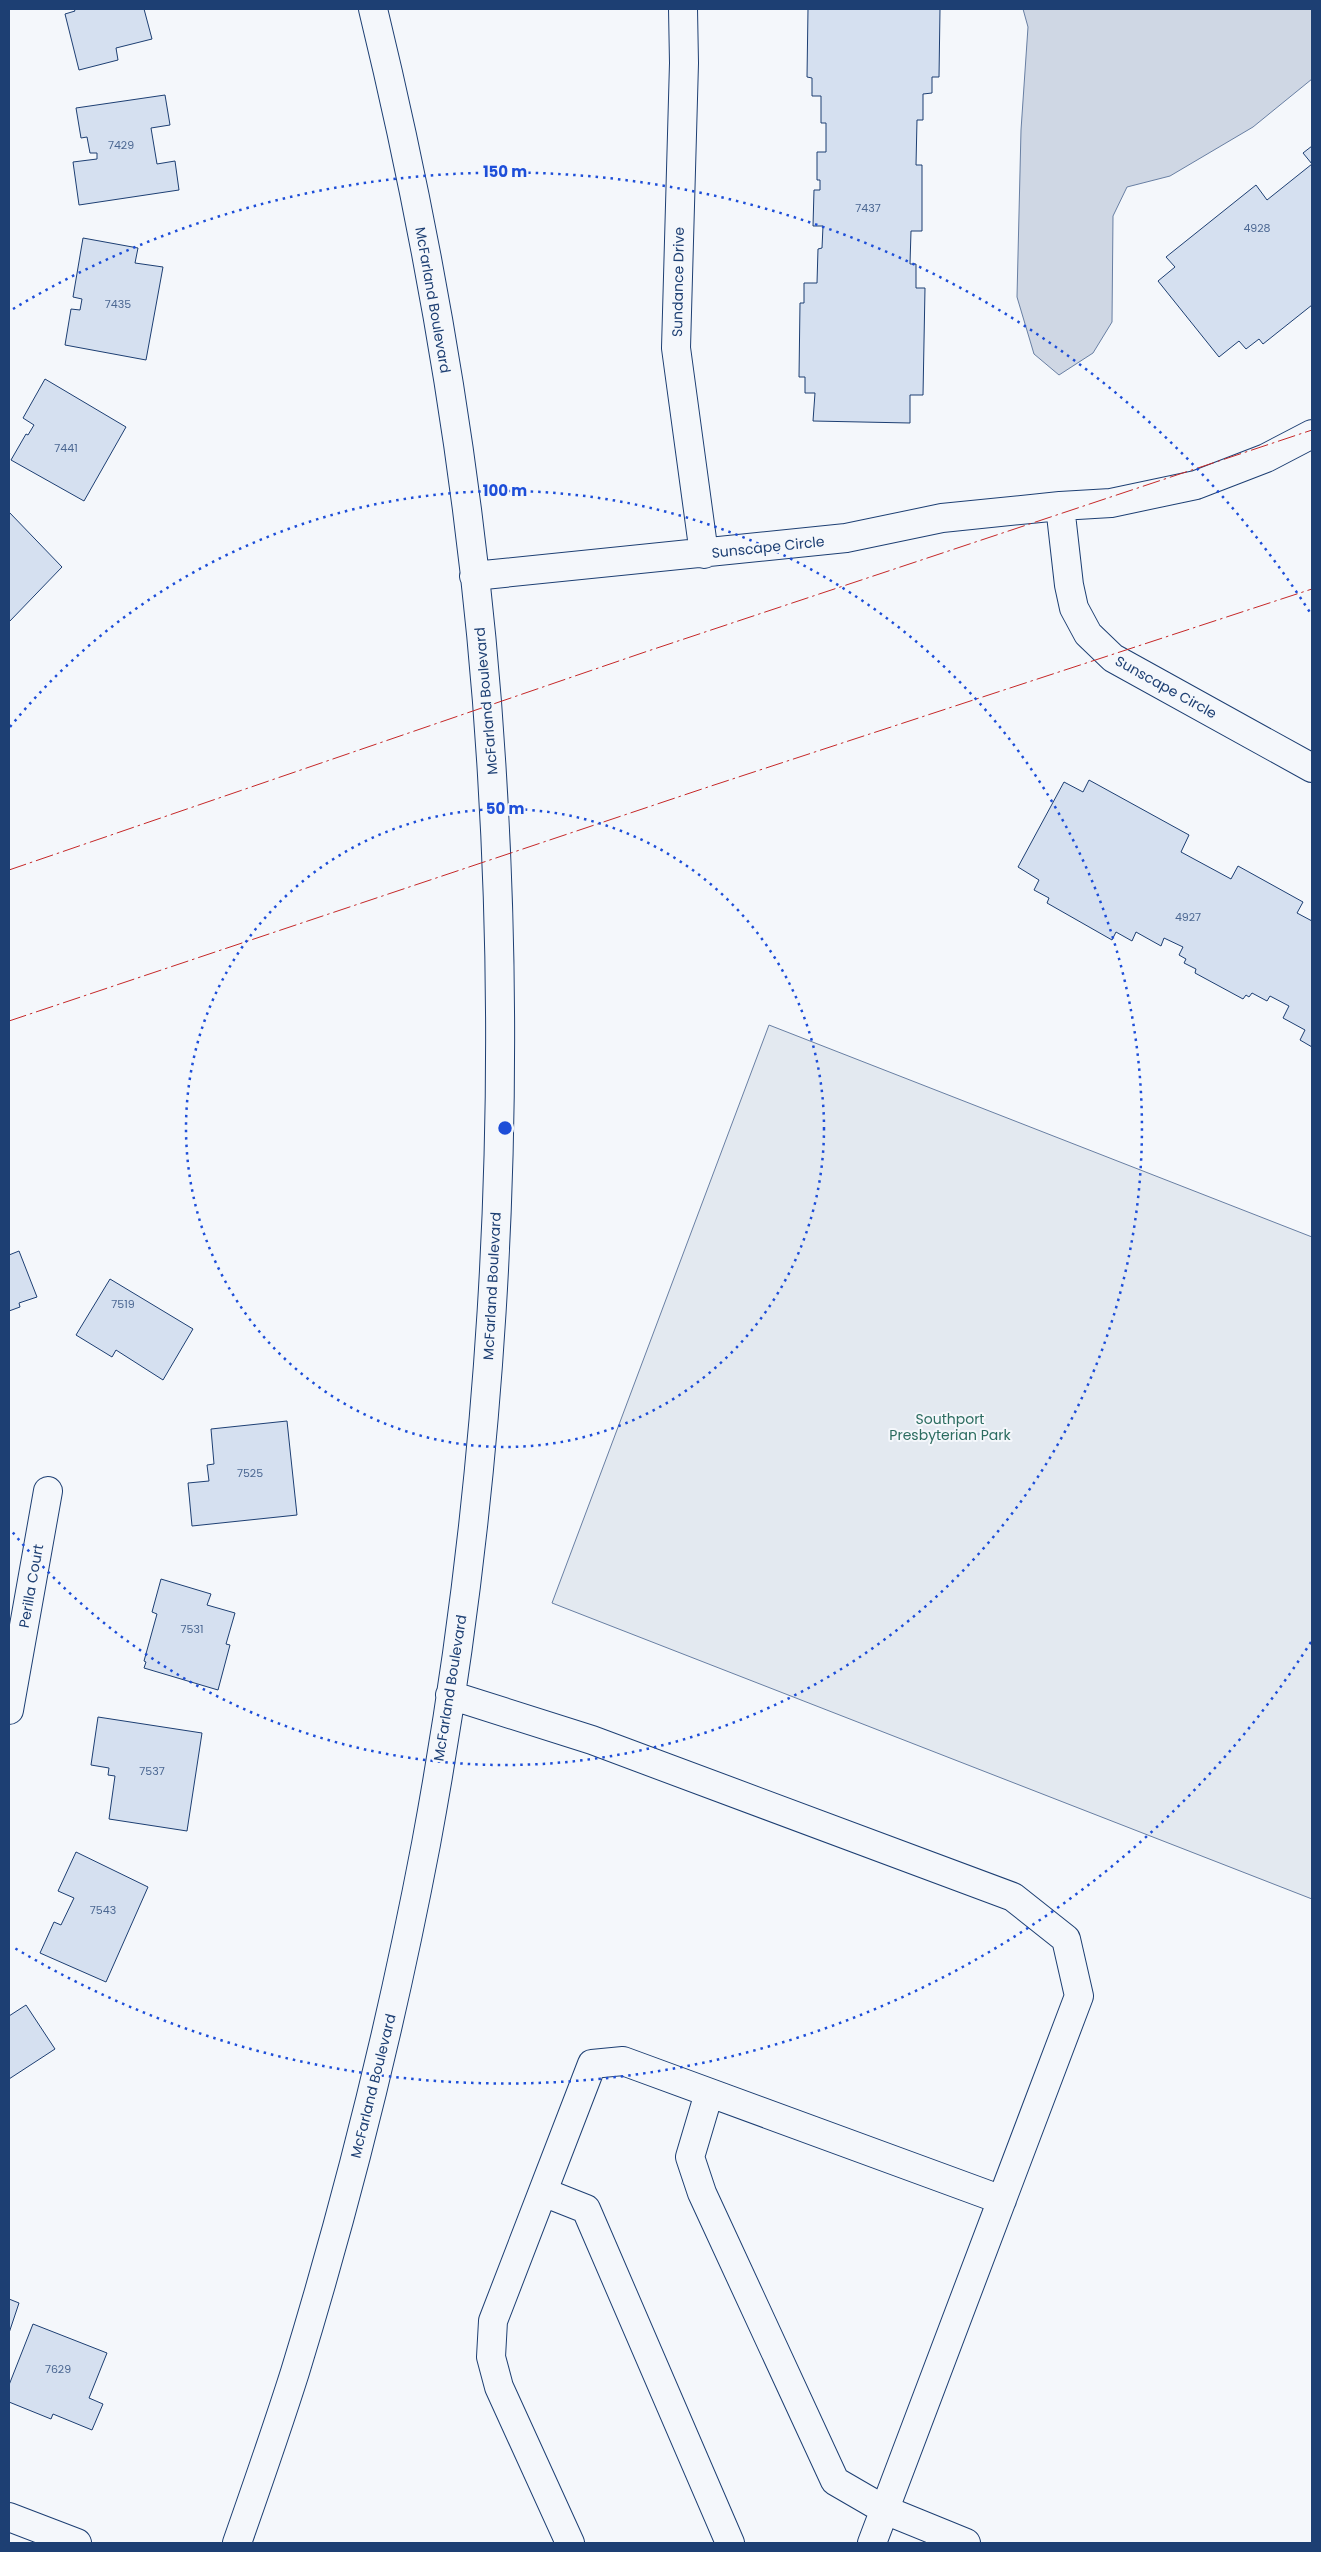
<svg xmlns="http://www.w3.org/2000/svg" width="1321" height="2552" font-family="Poppins,sans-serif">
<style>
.green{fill:#e3e9f0;stroke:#687fa3}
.water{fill:#cfd7e4;stroke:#687fa3}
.building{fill:#d5e0f0;stroke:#1d3f73}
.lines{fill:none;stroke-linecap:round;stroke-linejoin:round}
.minor-casing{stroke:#1d3f73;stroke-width:30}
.minor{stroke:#f4f7fb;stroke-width:28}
.power{stroke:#c62828;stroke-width:1;stroke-dasharray:18 4 2.5 4;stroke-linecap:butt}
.ring{fill:none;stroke:#1d4ed8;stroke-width:2.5;stroke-dasharray:2.5 5}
.labels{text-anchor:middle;stroke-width:4;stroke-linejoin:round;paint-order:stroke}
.number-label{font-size:11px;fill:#4b6792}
.street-label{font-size:14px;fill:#1d3f73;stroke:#f4f7fb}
.park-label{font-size:14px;fill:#2c6c60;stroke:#f4f7fb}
.centre{fill:#1d4ed8;stroke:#f4f7fb;stroke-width:2.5}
.ring-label{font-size:15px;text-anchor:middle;font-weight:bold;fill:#1d4ed8;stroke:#f4f7fb;stroke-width:4;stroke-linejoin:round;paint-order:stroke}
</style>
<rect width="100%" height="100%" fill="#f4f7fb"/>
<path class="green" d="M769,1025l543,212v662l-760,-296z"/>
<path class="water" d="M1023,9h289v70l-59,48 -83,49 -43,11 -14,29 -1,106 -19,31 -34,22 -25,-21 -17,-57 4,-167 7,-103z"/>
<path class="building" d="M74,9h70l8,30 -36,9 2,12 -39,10 -14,-56 10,-3z
M808,9h132l-1,68h-7v16l-9,1v26h-6l-1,45h6v66h-11l-1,33h6v24h9l-2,107h-13v28l-97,-2 2,-28h-10v-16h-6l1,-74h4v-20h13l1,-34 4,-1 1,-22h-10l1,-36h6v-10h-3v-28h9v-29h-5v-27h-9v-18l-5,-1z
M165,95l5,30 -19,3 6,36 18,-3 4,29 -100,15 -6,-43 24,-3v-6h-7l-3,-16 -6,1 -5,-30z
M1312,146v159l-49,39 -4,-5 -13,10 -7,-8 -20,16 -61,-76 17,-14 -9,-10 90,-72 11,15 45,-36 -9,-11z
M83,238l55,10 -3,15 28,4 -17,93 -81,-15 6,-36 9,1 2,-11 -9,-2z
M45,379l81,48 -42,74 -73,-41 15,-26 2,1 6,-10 -11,-7z
M9,512l53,55 -53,55z
M1089,780l100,55 -8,17 50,27 7,-13 65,36 -6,11 15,8v126l-12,-7 5,-10 -22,-12 6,-12 -19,-10 -3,5 -15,-8 -3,4 -3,-2 -3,4 -48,-26 1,-4 -12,-6 2,-4 -7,-4 4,-8 -19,-9 -3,8 -25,-14 -4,9 -16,-9 -4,8 -65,-37 2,-5 -15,-8 5,-10 -21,-13 46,-85 19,10z
M19,1251l18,46 -18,6 1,4 -11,4v-56z
M110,1279l83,50 -30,51 -47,-30 -4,7 -36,-22z
M287,1421l10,94 -105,11 -4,-43 21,-2 -2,-16 7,-1 -3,-35z
M161,1579l50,15 -4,11 28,8 -9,31 4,1 -12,45 -74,-22 2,-6 -2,-1 13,-47 -5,-2z
M98,1717l104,16 -15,98 -78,-12 6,-43 -7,-1 1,-7 -18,-3z
M76,1852l72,35 -42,95 -66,-29 14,-31 7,3 13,-27 -16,-7z
M26,2005l29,44 -46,30v-63z
M9,2299l10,4 -10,30z
M33,2324l74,29 -18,45 14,6 -11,26 -39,-16 -2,5 -42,-17v-17z"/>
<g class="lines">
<defs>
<path id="minor" d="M683,9l1,54 -8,285 28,206
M1312,434l-46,24 -70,27 -85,18 -51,3 9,79 5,23 14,26 25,24 199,110
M474,576l372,-38 96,-20 118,-12
M450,1695l142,45 421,157 53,42 13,57 -207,547
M9,1710l39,-219
M709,2093l-19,64 12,36 133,288 50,29 81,33
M543,2192l43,17 144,334
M9,2517l68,26
M237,2543c20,-57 40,-114 58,-171 53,-173 97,-350 131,-528 65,-351 88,-713 66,-1069 -15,-258 -58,-515 -119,-766
M570,2543l-71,-156 -8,-30 2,-36 99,-257 31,-3 379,139"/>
</defs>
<use href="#minor" class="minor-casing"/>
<use href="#minor" class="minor"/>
<path class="power" d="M9,870l636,-218 667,-222
M9,1021l696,-233 607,-199"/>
</g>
<g class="ring">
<circle cx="505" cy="1128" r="319"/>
<path d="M10 727A637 637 0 1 1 10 1529"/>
<path d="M1311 1642A956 956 0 0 1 13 1947M13 309A956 956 0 0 1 1311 614"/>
</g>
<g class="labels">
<g class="number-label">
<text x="121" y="149">7429</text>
<text x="868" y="212">7437</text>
<text x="1257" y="232">4928</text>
<text x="118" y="308">7435</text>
<text x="66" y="452">7441</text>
<text x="1188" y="921">4927</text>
<text x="123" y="1308">7519</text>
<text x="250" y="1477">7525</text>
<text x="192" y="1633">7531</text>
<text x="152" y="1775">7537</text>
<text x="103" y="1914">7543</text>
<text x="58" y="2373">7629</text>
</g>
<g class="street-label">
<text transform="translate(678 282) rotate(-89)" y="5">Sundance Drive</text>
<text transform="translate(433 300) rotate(80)" y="5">McFarland Boulevard</text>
<text transform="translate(768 547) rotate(-6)" y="5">Sunscape Circle</text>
<text transform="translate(1166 687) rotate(29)" y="5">Sunscape Circle</text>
<text transform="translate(486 701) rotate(-95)" y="5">McFarland Boulevard</text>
<text transform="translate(492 1286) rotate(-87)" y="5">McFarland Boulevard</text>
<text transform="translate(31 1586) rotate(-80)" y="5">Perilla Court</text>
<text transform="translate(450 1688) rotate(-81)" y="5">McFarland Boulevard</text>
<text transform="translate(373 2086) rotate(-76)" y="5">McFarland Boulevard</text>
</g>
<g class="park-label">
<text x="950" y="1424">Southport<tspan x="950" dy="16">Presbyterian Park</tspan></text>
</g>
</g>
<circle cx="505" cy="1128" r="8" class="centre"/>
<g class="ring-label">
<text x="505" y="177">150 m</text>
<text x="505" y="496">100 m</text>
<text x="505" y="814">50 m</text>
</g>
<rect width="1321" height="2552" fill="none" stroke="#1d3f73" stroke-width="20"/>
</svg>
